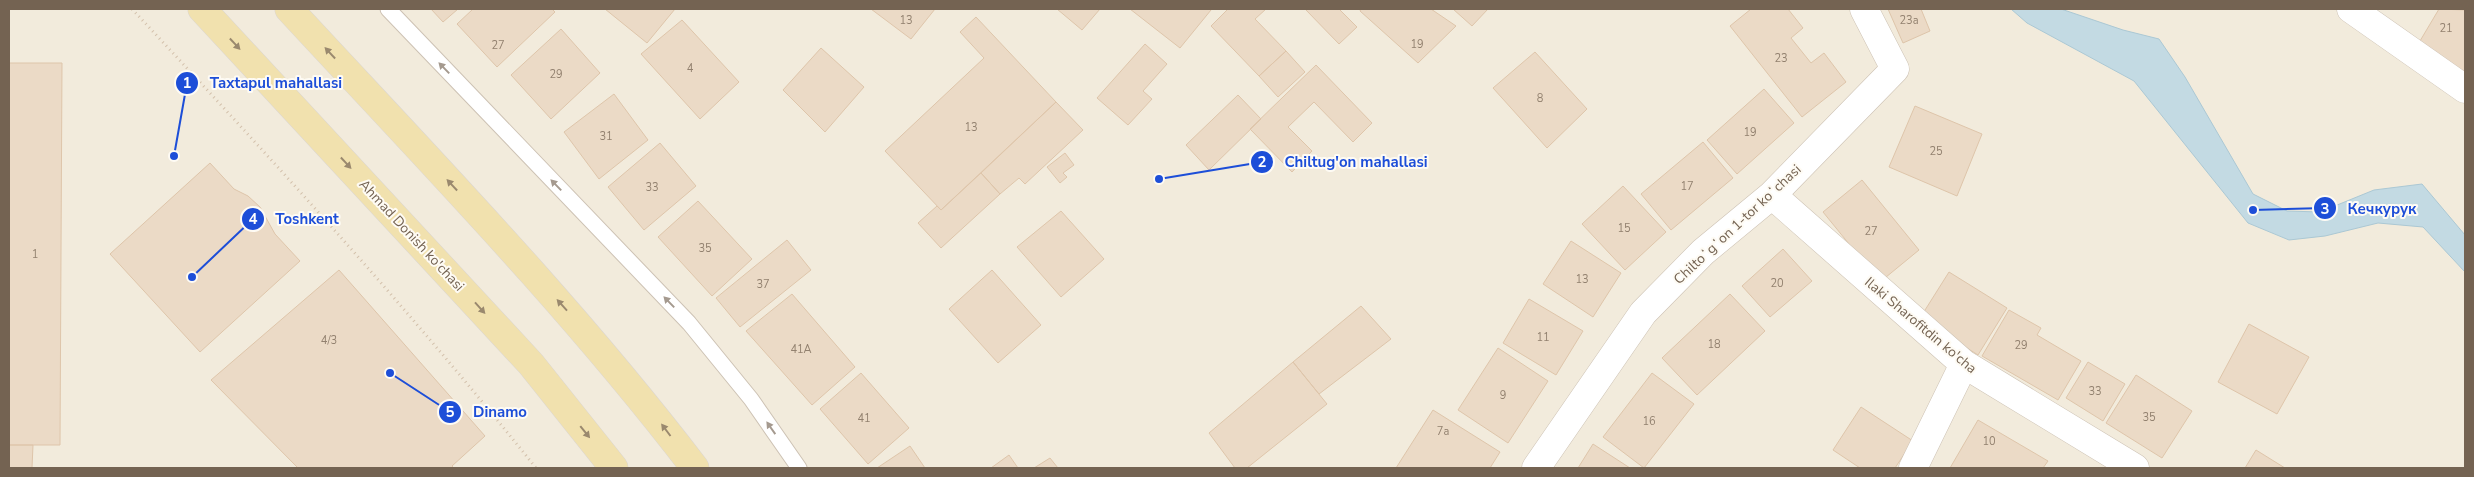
<svg xmlns="http://www.w3.org/2000/svg" width="2474" height="477" font-family="'Nunito Sans',sans-serif">
<style>
.residential{fill:#f2ebdc}
.water{fill:#c3dae3;stroke:#abc8d4}
.building{fill:#ebdac6;stroke:#dec5aa}
.lines{fill:none;stroke-linecap:round;stroke-linejoin:round}
.lane-casing{stroke:#cdc2b4;stroke-width:17}
.street-casing{stroke:#cdc2b4;stroke-width:29}
.primary-casing{stroke:#dbd6d2;stroke-width:29}
.path{stroke:#d3c0ab;stroke-width:3;stroke-dasharray:1 4;stroke-linecap:butt}
.lane{stroke:#fff;stroke-width:15}
.street{stroke:#fff;stroke-width:28}
.primary{stroke:#f1e1ae;stroke-width:28}
.oneway{fill:#9a896e}
.oneway2{fill:#a59a8f}
.labels{text-anchor:middle;stroke-width:4;stroke-linejoin:round;paint-order:stroke}
.number-label{font-size:11px;fill:#92816f}
.street-label{font-size:14px;fill:#746352;stroke:#fefbf4}
.leader{fill:none;stroke:#1d4ed8;stroke-width:2}
.callout-dot{fill:#1d4ed8;stroke:#fefbf4;stroke-width:2}
.mark-label{font-size:15px;text-anchor:middle;font-weight:bold;fill:#fff}
.callout-label{font-size:15px;text-anchor:middle;font-weight:bold;fill:#1d4ed8;stroke:#fefbf4;stroke-width:4;stroke-linejoin:round;paint-order:stroke}
</style>
<rect width="100%" height="100%" fill="#fbf8ed"/>
<path class="residential" d="M9,9h2456v459h-2456z"/>
<path class="water" d="M2011,9h50l62,21 36,9 26,38 68,117 34,17 33,1 54,-22 48,-6 43,51v37l-42,-45 -45,-4 -53,13 -36,4 -41,-17 -114,-142 -107,-58z"/>
<path class="building" d="M431,9h27l-15,13z
M473,9h79l3,3 -58,55 -40,-43z
M605,9h70l-28,34z
M871,9h64l-24,30z
M1057,9h43l-18,21z
M1130,9h80l1,1 -31,38z
M1228,9h38l-11,10 31,32 -27,25 -48,-50z
M1308,9h31l18,18 -18,17 -33,-34z
M1361,9h70l25,17 -38,37 -58,-52z
M1453,9h35l-16,17z
M1751,9h37l15,19 -12,10 20,25 13,-10 22,29 -44,35 -72,-91z
M1888,9h33l9,22 -27,12z
M2439,9l26,1v65l-48,-29z
M976,17l80,85 -115,108 -56,-59 99,-93 -24,-26z
M682,20l57,62 -39,37 -59,-65z
M561,29l39,44 -49,46 -40,-44z
M1145,44l22,20 -24,27 9,8 -24,26 -31,-27z
M821,48l43,39 -39,45 -42,-42z
M1286,51l19,21 -27,25 -19,-21z
M1535,52l52,57 -40,39 -54,-60z
M9,63h53l-2,382h-51z
M1316,65l56,58 -19,19 -39,-40 -26,25 24,24 -20,21 -42,-43z
M1764,89l30,34 -57,51 -30,-34z
M614,94l34,46 -49,39 -35,-47z
M1238,95l23,24 -52,51 -23,-25z
M1056,102l27,28 -58,54 -6,-6 -19,16 -19,-21z
M1915,106l67,28 -25,62 -68,-29z
M1703,142l30,36 -62,52 -30,-36z
M660,143l36,43 -52,44 -36,-43z
M1065,153l9,12 -11,8 4,4 -7,6 -13,-16z
M210,163l24,26 14,7 12,11 15,27 25,27 -100,91 -90,-98z
M981,173l19,21 -59,54 -23,-25 19,-17 4,4z
M1862,180l57,70 -39,32 -57,-70z
M1623,186l43,46 -41,38 -43,-46z
M698,201l54,58 -40,37 -54,-59z
M1061,211l43,48 -43,38 -44,-50z
M787,240l24,30 -71,57 -24,-29z
M1571,241l50,32 -28,44 -50,-33z
M1783,249l29,32 -42,36 -28,-31z
M339,270l146,166 -33,30 2,2h-156l-87,-88z
M992,270l49,55 -43,38 -49,-54z
M1949,272l58,36 -29,47 -58,-37z
M792,294l63,73 -43,38 -66,-74z
M1730,294l35,37 -68,64 -35,-37z
M1529,299l54,32 -27,44 -53,-32z
M1361,306l30,33 -72,55 -26,-32z
M2009,310l32,18 -4,7 44,26 -23,39 -76,-44z
M2249,324l60,33 -32,57 -59,-32z
M1498,348l50,33 -40,62 -50,-33z
M1293,362l34,42 -80,64h-12l-26,-35z
M2088,362l37,22 -22,37 -37,-23z
M861,373l48,55 -41,36 -48,-55z
M1652,373l42,31 -50,64 -41,-31z
M2136,375l56,36 -30,47 -56,-35z
M1861,407l52,34 -18,27h-35l-27,-18z
M1433,410l67,42 -10,16h-94z
M1978,420l70,41 -5,7h-93z
M1593,444l37,24h-52z
M9,445h24l-1,23h-23z
M910,446l15,22h-48z
M2256,450l29,18h-40z
M1009,455l9,13h-27z
M1050,458l8,10h-24z"/>
<g class="lines">
<defs>
<path id="lane" d="M388,9l301,314 62,76 48,69"/>
<path id="street" d="M2351,9l114,80
M1772,195l192,169 171,104
M1536,468l107,-155 60,-61 69,-57 123,-126 -31,-60
M1913,468l51,-104"/>
<path id="primary" d="M202,9l329,355 83,104
M289,9c139,150 282,297 406,459"/>
</defs>
<use href="#lane" class="lane-casing"/>
<use href="#street" class="street-casing"/>
<use href="#primary" class="primary-casing"/>
<path class="path" d="M132,9c139,149 277,300 404,459"/>
<use href="#lane" class="lane"/>
<use href="#street" class="street"/>
<use href="#primary" class="primary"/>
</g>
<defs><path id="oneway-solid" d="M-6-.8H1V-3.2L6.5 0L1 3.2V.8H-6Z" transform="scale(1.25)"/></defs>
<g class="oneway">
<use href="#oneway-solid" transform="translate(235 44) rotate(47)"/>
<use href="#oneway-solid" transform="translate(330 53) rotate(-133)"/>
<use href="#oneway-solid" transform="translate(346 163) rotate(47)"/>
<use href="#oneway-solid" transform="translate(452 185) rotate(-133)"/>
<use href="#oneway-solid" transform="translate(562 305) rotate(-132)"/>
<use href="#oneway-solid" transform="translate(480 308) rotate(48)"/>
<use href="#oneway-solid" transform="translate(666 430) rotate(-127)"/>
<use href="#oneway-solid" transform="translate(585 432) rotate(51)"/>
</g>
<g class="oneway2">
<use href="#oneway-solid" transform="translate(444 68) rotate(-134)"/>
<use href="#oneway-solid" transform="translate(556 185) rotate(-134)"/>
<use href="#oneway-solid" transform="translate(669 302) rotate(-134)"/>
<use href="#oneway-solid" transform="translate(771 428) rotate(-125)"/>
</g>
<g class="labels">
<g class="number-label">
<text x="906" y="24">13</text>
<text x="1909" y="24">23a</text>
<text x="2446" y="32">21</text>
<text x="1417" y="48">19</text>
<text x="498" y="49">27</text>
<text x="1781" y="62">23</text>
<text x="690" y="72">4</text>
<text x="556" y="78">29</text>
<text x="1540" y="102">8</text>
<text x="971" y="131">13</text>
<text x="1750" y="136">19</text>
<text x="606" y="140">31</text>
<text x="1936" y="155">25</text>
<text x="1687" y="190">17</text>
<text x="652" y="191">33</text>
<text x="1624" y="232">15</text>
<text x="1871" y="235">27</text>
<text x="705" y="252">35</text>
<text x="35" y="258">1</text>
<text x="1582" y="283">13</text>
<text x="1777" y="287">20</text>
<text x="763" y="288">37</text>
<text x="1543" y="341">11</text>
<text x="329" y="344">4/3</text>
<text x="1714" y="348">18</text>
<text x="2021" y="349">29</text>
<text x="801" y="353">41А</text>
<text x="2095" y="395">33</text>
<text x="1503" y="399">9</text>
<text x="2149" y="421">35</text>
<text x="864" y="422">41</text>
<text x="1649" y="425">16</text>
<text x="1443" y="435">7a</text>
<text x="1989" y="445">10</text>
</g>
<g class="street-label">
<text transform="translate(1737 224) rotate(-43)" y="5">Chiltoʻgʻon 1-tor koʻchasi</text>
<text transform="translate(412 235) rotate(47)" y="5">Ahmad Donish ko'chasi</text>
<text transform="translate(1921 325) rotate(40)" y="5">Ilaki Sharofitdin ko'cha</text>
</g>
</g>
<path class="leader" d="M174 156L187 83M1159 179L1262 162M2253 210L2325 208M192 277L253 219M390 373L450 412"/>
<g class="callout-dot">
<circle cx="174" cy="156" r="5"/>
<circle cx="1159" cy="179" r="5"/>
<circle cx="2253" cy="210" r="5"/>
<circle cx="192" cy="277" r="5"/>
<circle cx="390" cy="373" r="5"/>
<circle cx="187" cy="83" r="12"/>
<circle cx="1262" cy="162" r="12"/>
<circle cx="2325" cy="208" r="12"/>
<circle cx="253" cy="219" r="12"/>
<circle cx="450" cy="412" r="12"/>
</g>
<g class="mark-label">
<text x="187" y="88">1</text>
<text x="1262" y="167">2</text>
<text x="2325" y="214">3</text>
<text x="253" y="224">4</text>
<text x="450" y="417">5</text>
</g>
<g class="callout-label">
<text x="276" y="88">Taxtapul mahallasi</text>
<text x="1356" y="167">Chiltug'on mahallasi</text>
<text x="2382" y="214">Кечкурук</text>
<text x="307" y="224">Toshkent</text>
<text x="500" y="417">Dinamo</text>
</g>
<rect width="2474" height="477" fill="none" stroke="#746352" stroke-width="20"/>
</svg>
